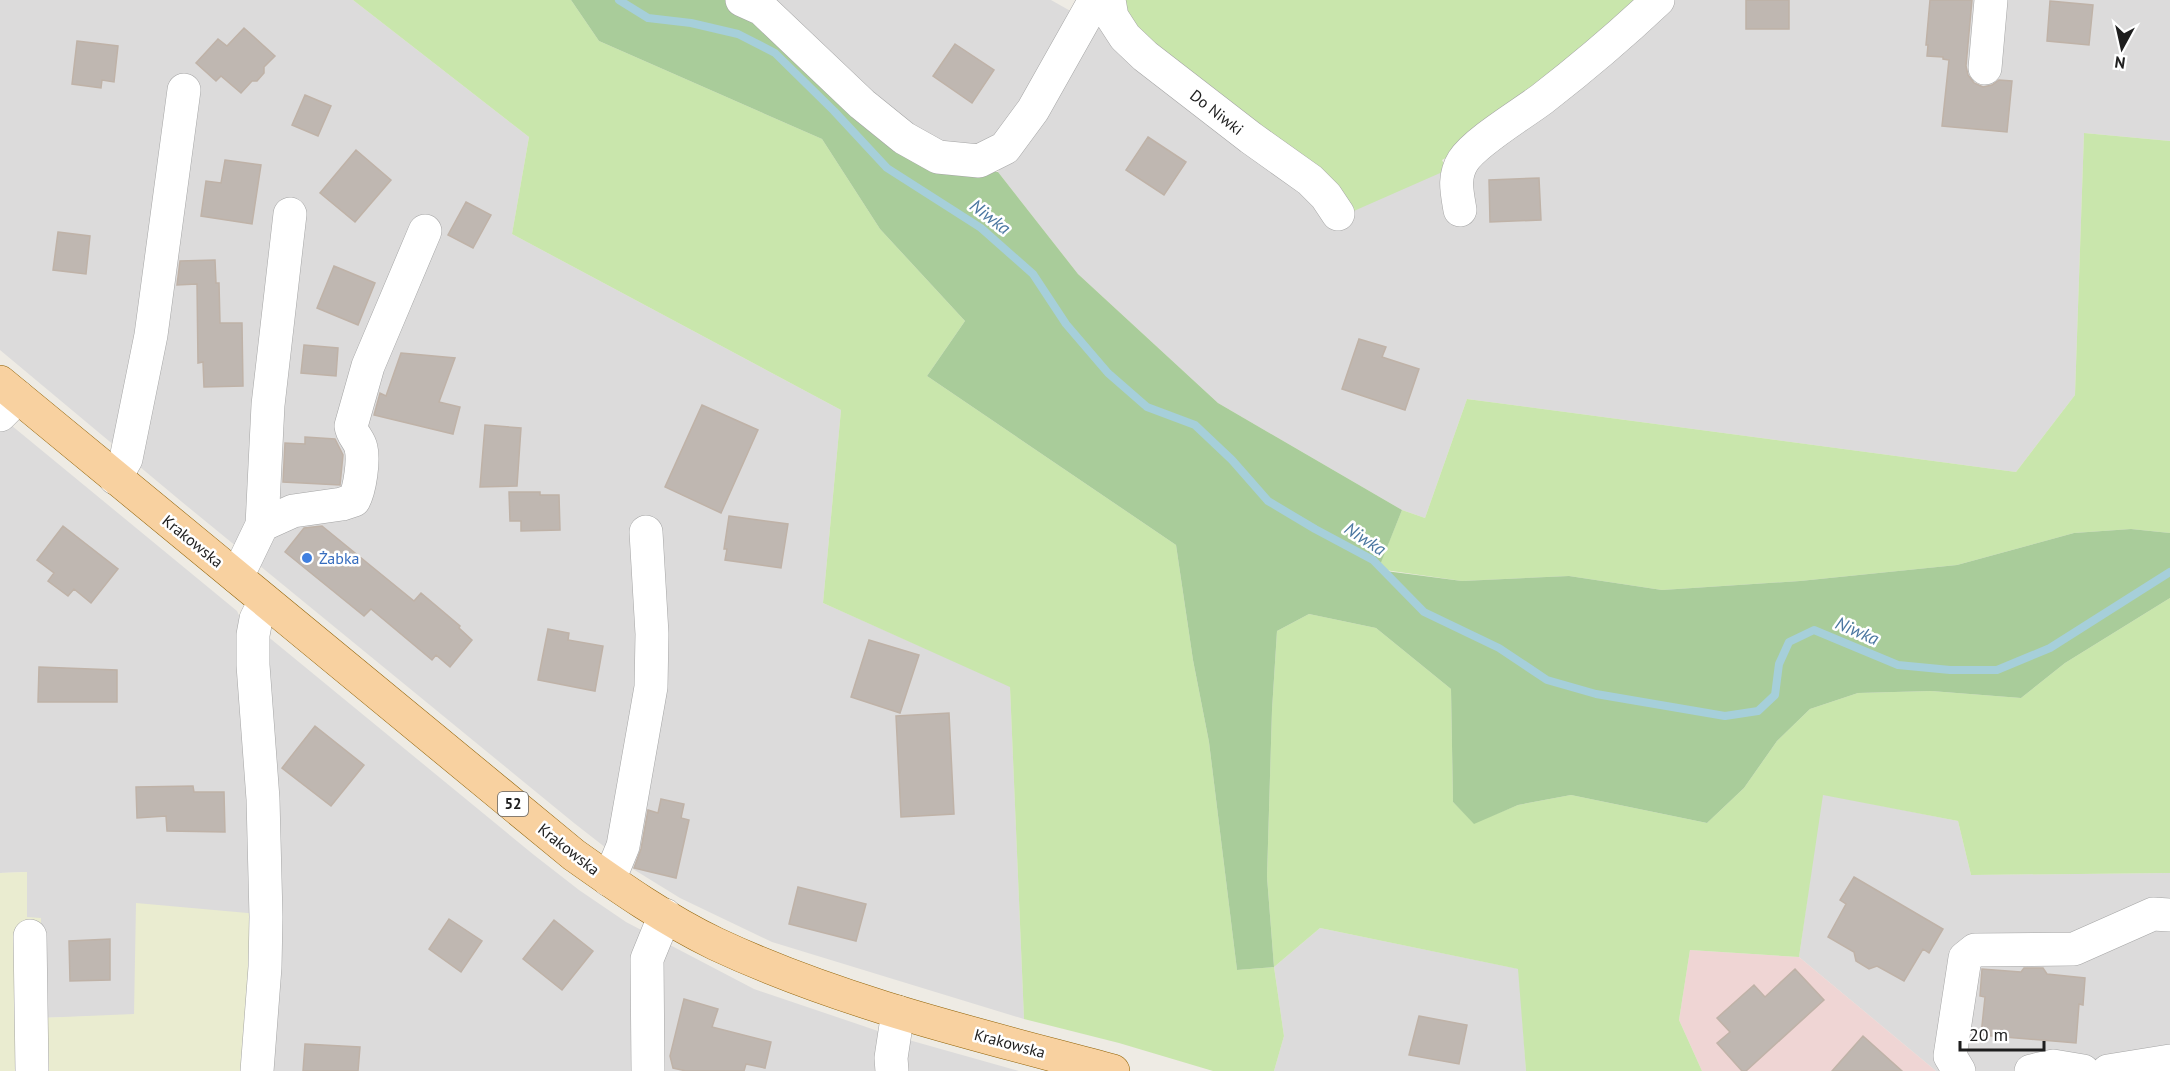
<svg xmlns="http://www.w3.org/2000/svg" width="2170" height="1071" font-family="'PT Sans',sans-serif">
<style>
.residential{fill:#dcdbdb}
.commercial{fill:#efd5d4}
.farmland{fill:#eaecd0}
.grass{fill:#c9e6ac}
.forest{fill:#a9cc9a}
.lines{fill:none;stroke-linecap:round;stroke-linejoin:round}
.stream{stroke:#a6cfda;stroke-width:8}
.building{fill:#bfb7b1;stroke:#bfb2a7;stroke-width:1.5}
.minor-casing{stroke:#a5a5a5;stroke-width:34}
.major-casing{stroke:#916307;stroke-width:34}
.minor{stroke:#fff;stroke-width:33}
.major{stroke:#f8d1a0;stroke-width:33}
.shop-dot{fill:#3f7fe0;stroke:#fff;stroke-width:2}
.labels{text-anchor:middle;stroke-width:5;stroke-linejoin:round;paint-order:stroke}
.shield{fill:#fff;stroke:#626262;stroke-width:1.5}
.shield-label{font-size:15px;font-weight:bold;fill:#1e1e1e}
.street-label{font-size:16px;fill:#1e1e1e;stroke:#fff}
.shop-label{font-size:16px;fill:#366cbe;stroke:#fff;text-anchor:start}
.water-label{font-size:18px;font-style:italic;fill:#4b77a1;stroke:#fff}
</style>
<rect width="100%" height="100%" fill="#eeebe4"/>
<path class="residential" d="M0,0h353l176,137 -17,97 329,176 -18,193 187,83 14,333 -252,-77 -92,-44 -47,-29 -59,-46 -392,-321 -182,-152z
M768,0h283l23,13 -73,123 -27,14 -32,-3 -33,-17z
M1667,0h503v141l-86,-8 -9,262 -59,77 -549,-73 -42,119 -23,-8 -184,-107 -140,-129 -80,-102 103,-169 213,191 161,-37z
M0,416l237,195 4,9 18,294 -125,101 -94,3 -13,-100v-46l-27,1z
M266,635l268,220 45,35 47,32 128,67 130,44 135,38h-752z
M1822,794l136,27 13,54 199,-2v198h-234l-137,-114z
M1320,928l199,41 7,102h-252l10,-35 -10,-69z"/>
<path class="commercial" d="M1690,950l109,7 137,114h-234l-23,-51z"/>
<path class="farmland" d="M27,872v45l14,1 -1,100 94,-4 2,-111 123,11 -9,157h-250v-198z"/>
<path class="grass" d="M353,0h218l28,41 223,98 58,90 85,92 -38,55 249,169 17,115 16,82 28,228 37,-3 -7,-90 5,-167 5,-79 32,-17 67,14 75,61 2,113 21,21 44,-18 53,-10 136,28 37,-35 33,-47 33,-32 48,-16 73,-2 90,7 44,-35 105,-65v275l-199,2 -13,-54 -135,-26 -24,162 -109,-7 -11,70 23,51h-176l-8,-102 -198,-41 -46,39 10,69 -10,35h-61l-94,-28 -95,-24 -14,-332 -187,-84 18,-193 -329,-176 17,-97z
M1116,0h533l-186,149 -21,11 5,10 -100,44 -219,-187z
M2084,133l86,8v392l-39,-4 -57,4 -117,32 -157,16 -138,9 -93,-14 -107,5 -84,-12 24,-59 23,8 42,-119 549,73 59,-77z"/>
<path class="forest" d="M571,0h154l35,18 215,153 23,1 80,102 140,129 184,107 -24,60 84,11 107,-5 93,14 138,-9 157,-16 117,-32 57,-4 39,4v65l-105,65 -44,35 -90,-7 -73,2 -48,16 -33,32 -33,47 -37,35 -136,-28 -53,10 -44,19 -21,-22 -2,-113 -75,-61 -67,-14 -32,17 -5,79 -5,167 7,90 -37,3 -28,-228 -16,-82 -17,-115 -249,-169 38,-55 -85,-92 -58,-90 -223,-98z"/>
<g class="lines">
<path class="stream" d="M619,0l29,18 43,5 47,11 37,19 59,58 53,57 94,60 52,46 33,50 42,49 39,34 48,18 37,35 36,41 47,28 58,31 51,52 75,36 48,32 49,14 129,22 33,-5 17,-16 4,-31 10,-22 25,-12 84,35 52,5h47l53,-22 120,-76"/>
</g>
<path class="building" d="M1746,0h43v29h-43z
M1930,0h42l-6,66 2,9 6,8 9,4 9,-2 7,-5 13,1 -5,51 -65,-6 7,-66 -6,-1v-2l-16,-1 1,-11h-2z
M2050,1l43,4 -4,40 -42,-4z
M244,28l31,28 -11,11v6l-7,8h-5l-11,12 -20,-17 -5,5 -20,-18 22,-24 9,7z
M77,41l41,5 -4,36 -12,-2 -1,8 -29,-4z
M955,44l39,26 -22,33 -39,-27z
M305,95l26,11 -13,30 -26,-11z
M1148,137l38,25 -22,33 -38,-25z
M356,150l35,30 -36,42 -35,-29z
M225,160l36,5 -9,59 -51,-8 5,-35 15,2z
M1539,178l2,42 -51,2 -1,-42z
M466,202l25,13 -18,33 -25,-13z
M58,232l32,4 -4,38 -33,-4z
M215,260l1,23h3l1,40h22l1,63 -39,1 -1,-25 -5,1 -1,-79 -20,1 3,-24z
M334,266l41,17 -17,42 -41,-17z
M1359,339l27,8 -4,10 37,12 -14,41 -63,-21z
M304,345l34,3 -2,28 -35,-3z
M401,353l54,5 -16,44 21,5 -7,27 -79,-19 6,-22 6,3z
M702,405l56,25 -37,83 -56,-26z
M485,425l36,3 -4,58 -37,1z
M305,437l30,2 8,16 -3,30 -57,-3 2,-39 20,1z
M509,492h31v3h19l1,35 -39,1v-10h-11z
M729,516l59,8 -7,44 -56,-8 2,-11h-3z
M63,526l55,43 -27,34 -17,-14 -6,7 -20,-15 6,-8 -17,-13z
M322,526l92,75 7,-8 39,33 -1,2 13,12 -22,27 -14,-12 -4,5 -61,-51 -7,7 -79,-64 19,-24z
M548,629l21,4 -1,7 35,6 -8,45 -57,-11z
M869,640l50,15 -19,58 -49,-16z
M39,667l78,3v32h-79z
M949,713l5,101 -53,3 -5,-101z
M315,726l49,39 -33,41 -49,-38z
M193,786l1,6h30l1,40 -58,-1 -1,-15 -29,2 -1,-31z
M661,799l23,5 -3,14 8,2 -13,58 -42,-10 7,-19 7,-39 10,3z
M1854,877l89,52 -14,24 -6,-4 -19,32 -27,-15 -8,3 -13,-8 -2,-9 -26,-15 18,-33 -6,-4z
M798,887l68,17 -10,37 -67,-17z
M449,919l33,22 -21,31 -32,-23z
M554,920l39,31 -31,39 -39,-31z
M110,939v41l-40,1 -1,-40z
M2024,968h19l4,6 38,4 -2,27 -4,-1 -3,39 -95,-8 4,-38 -5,-1 2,-27 39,3z
M1795,969l29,31 -78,71h-4l-25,-28 13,-11 -13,-14 37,-33 11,12z
M684,999l34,10 -6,18 59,15 -6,26 -19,-4 -2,7h-58l-13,-3 -3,-12z
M1419,1016l48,9 -8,39 -50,-9z
M1863,1036l39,35h-70z
M305,1044l55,3 -2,24h-55z"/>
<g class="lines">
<defs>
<path id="minor" d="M742,0l20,9 100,95 42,34 34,19 41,4 26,-13 28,-38 62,-110
M1109,0l3,17 13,20 20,19 106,82 59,42 16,16 12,18
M1985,68l6,-68
M1460,210c-3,-18 -7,-33 3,-49 12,-19 59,-47 79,-62 40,-31 79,-64 116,-99
M0,415l18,-18
M115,478l11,-19 25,-124 33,-245
M262,525l31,-14 49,-7 12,-4c6,-11 10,-40 7,-52 -2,-9 -9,-13 -10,-22l17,-60 57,-135
M237,577l25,-52 6,-120 22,-191
M609,880l14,-34 28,-159 1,-53 -6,-102
M30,936l2,135
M257,1071l8,-104 1,-50 -3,-118 -10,-134v-30l3,-16 9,-18
M648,1071l-1,-112 18,-44
M892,1071l-1,-13 7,-46
M1959,1071l-9,-15 15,-98 10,-8 99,-1 79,-35 17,1
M2031,1071l22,-5 30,5
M2108,1071l62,-10"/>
<path id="major" d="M0,382l574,473c45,32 92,65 142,89 126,59 263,91 397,127"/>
</defs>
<use href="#minor" class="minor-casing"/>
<use href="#major" class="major-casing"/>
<use href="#minor" class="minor"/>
<use href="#major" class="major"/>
</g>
<circle class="shop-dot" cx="307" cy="558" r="6"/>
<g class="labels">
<rect class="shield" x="498" y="792" width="30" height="24" rx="4.5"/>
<g class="shield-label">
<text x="513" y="809">52</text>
</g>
<g class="street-label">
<text transform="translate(1217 112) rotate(38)" y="6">Do Niwki</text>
<text transform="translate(193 541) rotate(39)" y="6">Krakowska</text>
<text transform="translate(569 849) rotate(38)" y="6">Krakowska</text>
<text transform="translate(1010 1043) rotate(15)" y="6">Krakowska</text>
</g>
<g class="shop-label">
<text x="319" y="564">Żabka</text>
</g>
<g class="water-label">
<text transform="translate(990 217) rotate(37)" y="6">Niwka</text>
<text transform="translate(1365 539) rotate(33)" y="6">Niwka</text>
<text transform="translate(1857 631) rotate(23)" y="6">Niwka</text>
</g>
</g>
<g transform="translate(2122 48) rotate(188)" stroke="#ffffff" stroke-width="4.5" paint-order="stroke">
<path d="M0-4.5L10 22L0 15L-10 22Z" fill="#1e1e1e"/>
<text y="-9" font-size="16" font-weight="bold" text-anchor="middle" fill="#1e1e1e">N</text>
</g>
<path d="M1960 1041v9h84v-9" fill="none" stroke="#1e1e1e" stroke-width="3"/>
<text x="1969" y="1041" font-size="18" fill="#1e1e1e" stroke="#ffffff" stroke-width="4.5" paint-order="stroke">20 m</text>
</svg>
